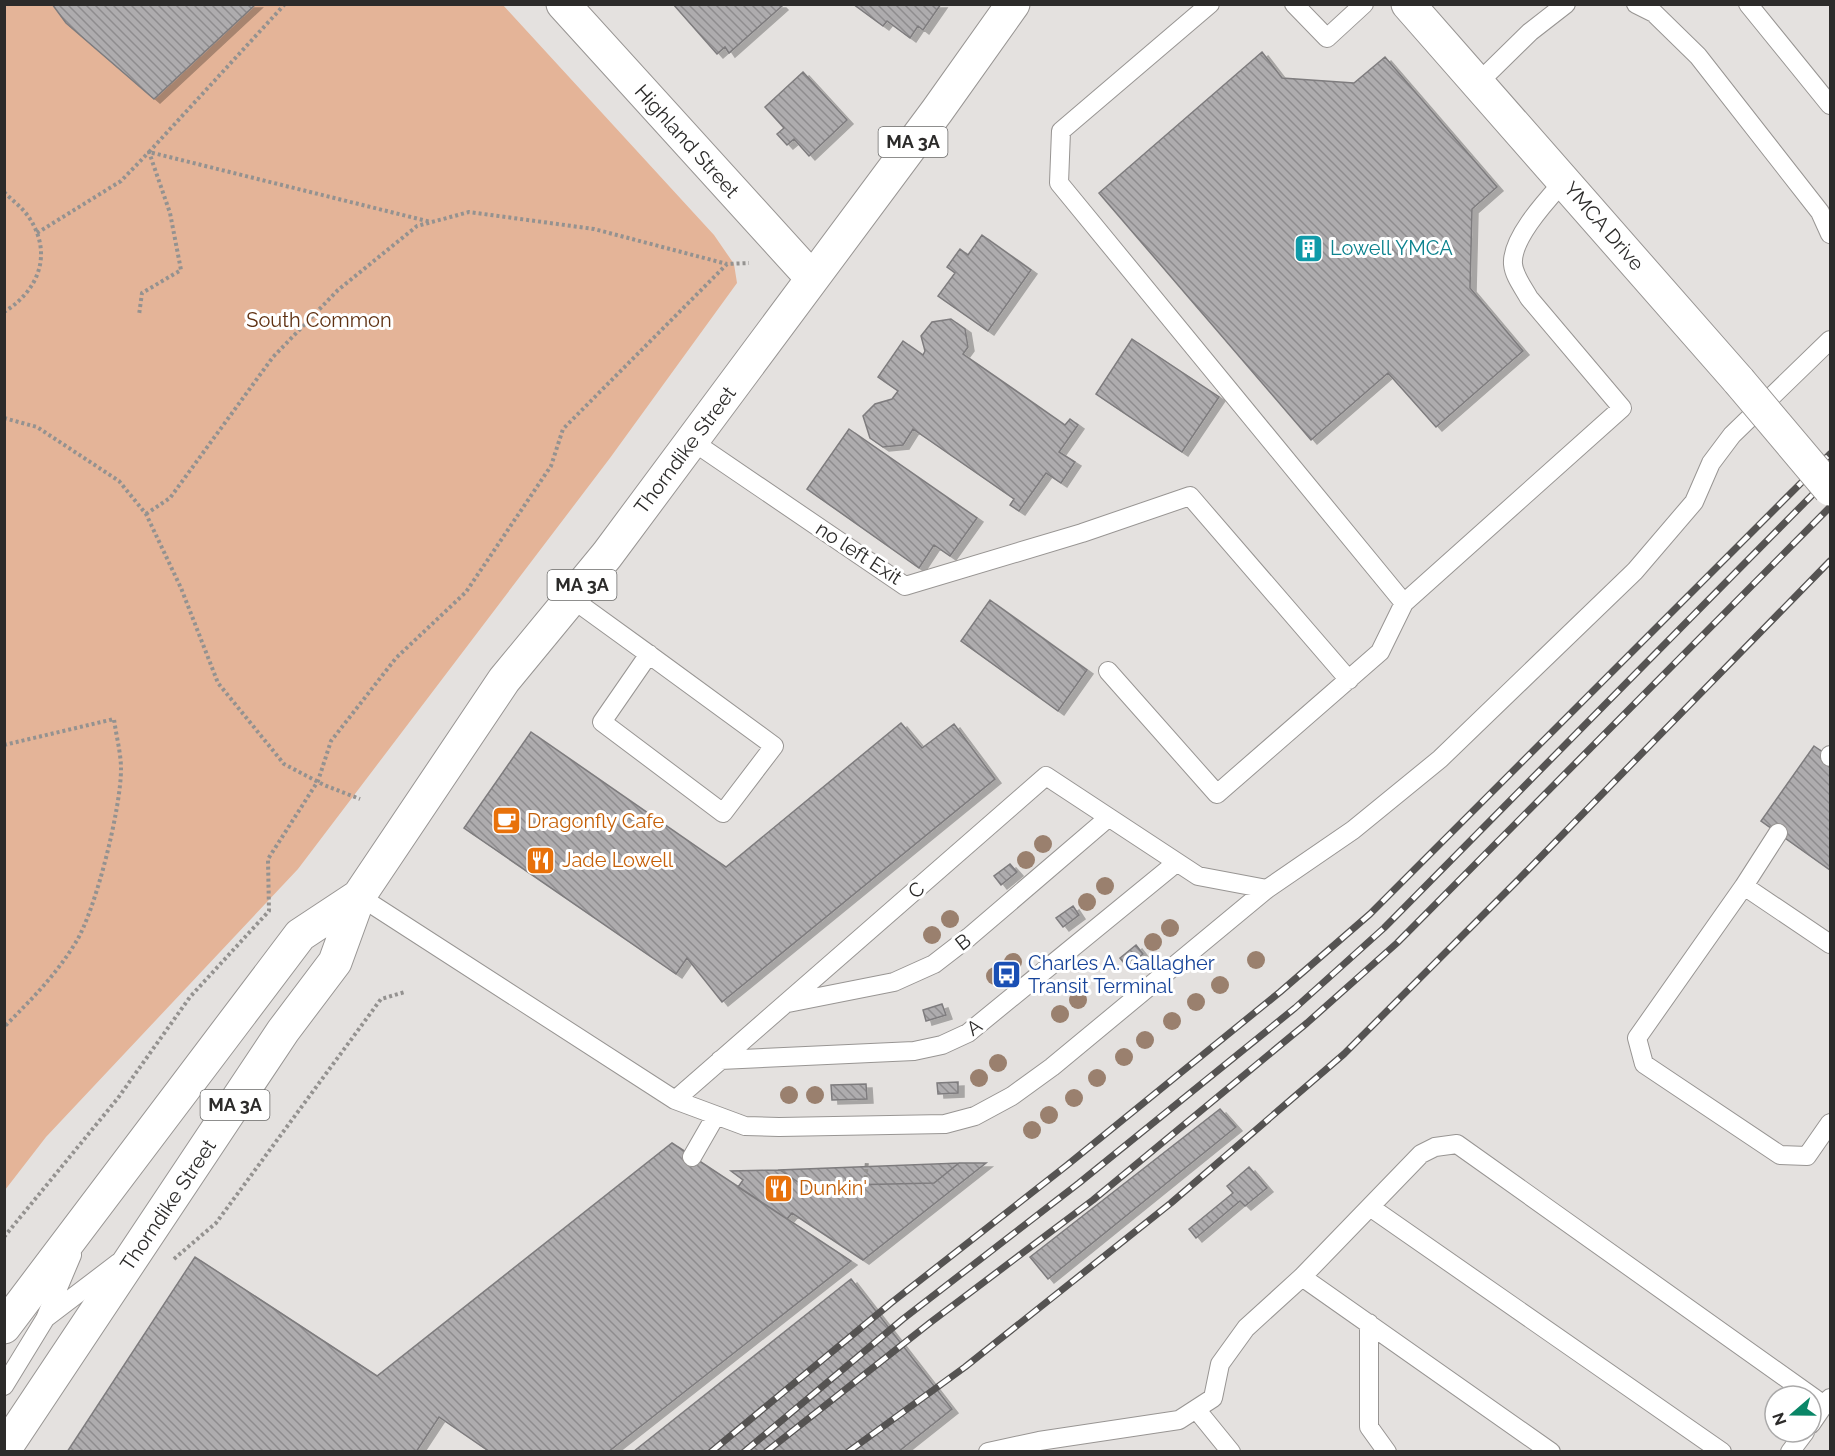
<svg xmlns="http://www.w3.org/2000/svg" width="1835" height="1456" font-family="Raleway,sans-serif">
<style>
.park{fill:#e4b498}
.building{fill:url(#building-back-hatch);stroke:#7e7c7e;stroke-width:1.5;filter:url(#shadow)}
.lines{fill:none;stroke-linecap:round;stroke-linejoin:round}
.lane-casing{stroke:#989593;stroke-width:20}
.secondary-casing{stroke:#989593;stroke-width:35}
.primary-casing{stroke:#989593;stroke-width:35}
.path{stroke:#949290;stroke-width:4;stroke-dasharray:3 3;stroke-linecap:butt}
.lane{stroke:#fff;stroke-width:18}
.secondary{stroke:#fff;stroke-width:33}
.primary{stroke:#fff;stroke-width:33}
.rail-casing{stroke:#555352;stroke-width:7}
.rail{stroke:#fff;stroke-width:4.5;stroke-dasharray:14;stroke-linecap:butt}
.secondary-bridge-casing{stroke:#989593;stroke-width:35;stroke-linecap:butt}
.secondary-bridge{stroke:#fff;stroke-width:33}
.tree{fill:#9a806e}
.labels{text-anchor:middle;stroke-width:6;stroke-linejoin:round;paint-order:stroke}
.shield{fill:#fff;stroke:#6b6b6a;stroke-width:1.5}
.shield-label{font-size:18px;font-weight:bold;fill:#2c2b2a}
.street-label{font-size:20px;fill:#2c2b2a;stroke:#fff}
.culture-label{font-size:20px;fill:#0d838f;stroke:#fff;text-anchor:start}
.park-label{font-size:20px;fill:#5e3011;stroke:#fff}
.food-label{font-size:20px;fill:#c56008;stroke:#fff;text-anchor:start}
.transit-label{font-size:20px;fill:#164399;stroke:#fff;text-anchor:start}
</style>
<defs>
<pattern id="building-back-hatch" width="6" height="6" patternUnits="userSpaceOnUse" patternTransform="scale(1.5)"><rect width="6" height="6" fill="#aeacae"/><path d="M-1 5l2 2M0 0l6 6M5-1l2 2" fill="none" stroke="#8e8c8e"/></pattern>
<filter id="shadow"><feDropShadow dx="6" dy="4" stdDeviation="0" flood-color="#0004"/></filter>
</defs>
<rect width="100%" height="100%" fill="#e4e1df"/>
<path class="park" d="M5,5h498l211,230 20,29 3,19 -127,175 -312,411 -252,268 -41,53z"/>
<path class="building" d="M52,4h204l-102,95 -88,-76z
M673,4h107l2,2 -53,47 -4,-6 -8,7z
M853,4h88l-18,26 -5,-4 -8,12 -23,-17 -4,5z
M1262,52l20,26 72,5 31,-26 112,130 -25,22 -2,79 53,63 -87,76 -48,-54 -77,67 -212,-247z
M803,72l44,48 -38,36 -15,-17 -7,6 -10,-11 7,-6 -19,-21z
M982,235l49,35 -43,61 -50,-35 17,-23 -8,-6 13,-18 8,6z
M951,319l14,10 3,18 -5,7 102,71 5,-6 8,6 -19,27 16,10 -14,21 -15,-10 -27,38 -9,-6 4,-6 -101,-70 -10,16 -20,2 -13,-9 -7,-22 12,-12 17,-5 6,-8 -20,-14 25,-36 20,14 2,-4 -4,-15 11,-14z
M1132,339l87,58 -37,55 -86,-58z
M849,429l128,89 -27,38 -16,-11 -15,23 -112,-79z
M990,600l97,70 -29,41 -97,-70z
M901,723l21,25 32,-24 41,55 -273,223 -35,-44 -11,16 -212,-146 67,-96 195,135z
M1814,746l16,11v113l-69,-49z
M1010,864l7,8 -16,13 -7,-9z
M1073,906l6,9 -16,12 -7,-9z
M1136,945l7,9 -16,13 -7,-9z
M942,1004l4,11 -20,6 -3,-11z
M958,1082v11l-20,1 -1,-11z
M866,1084l1,15 -35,1 -1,-15z
M1220,1109l16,18 -188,152 -18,-22z
M672,1143l179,118 -243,191h-118l-51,-35 -23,35h-349l128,-195 182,119z
M959,1163h27l-123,97 -71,-47 -5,6 -49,-32 5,-7 -12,-9 49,-1 24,16 130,-3z
M959,1163l-25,20 -130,3 -24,-16z
M1249,1167l18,21 -22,18 -5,-5 -44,37 -7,-9 44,-36 -6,-7z
M851,1279l101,130 -54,43h-265z"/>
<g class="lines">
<defs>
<path id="lane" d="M1210,4l-149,127 -2,52 345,420 218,-195 -93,-110c-6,-11 -15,-22 -16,-34 -2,-26 35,-65 51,-83
M1294,4l33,34 37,-34
M1636,4l18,9 44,43 122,156 10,22
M1748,4l82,101
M1479,82l51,-50 36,-28
M692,441l213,145 177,-53 108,-37 159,184
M571,598c68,49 135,98 203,148l-51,67 -121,-91 47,-68
M1108,671l109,123 163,-142 24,-49
M1830,757v-2
M1744,886l34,-53
M359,896l316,204 70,26 34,1 166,-3 30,-8 37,-20 40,-29 215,-178 86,-59 87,-71 195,-188 59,-69 17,-39 21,-28 98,-95
M1830,944l-86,-58 -107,152 7,26 136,91 27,1 23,-33
M788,1003l106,-21 40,-18 35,-27 139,-119
M720,1060l194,-9 28,-6 26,-12 208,-170
M675,1100l371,-324 152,100 69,13
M692,1157l23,-40
M1370,1207l352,245
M1302,1277l249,175
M47,1317l71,-54
M1369,1323v104l18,25
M4,1386l41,-67 27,-64
M1196,1409l35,43
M1811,1424l13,-19
M988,1452l51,-11 140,-21 34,-22 7,-34 26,-36 56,-51 119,-123 14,-7 22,-3 367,261 6,-7
M1790,1452l15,-20"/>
<path id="secondary" d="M563,4l248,273
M1408,4l331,377"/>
<path id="primary" d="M4,1327l296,-392 59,-39
M4,1450l279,-419 52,-69 24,-66 145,-216 103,-125 330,-444 76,-107"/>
</defs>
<use href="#lane" class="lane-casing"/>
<use href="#secondary" class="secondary-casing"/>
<use href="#primary" class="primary-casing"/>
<path class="path" d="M285,4l-136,148 282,70
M4,192c9,9 20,17 26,27 23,36 8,72 -26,93
M37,233l84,-52 28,-29 21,61 11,57 -39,23 -3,22
M4,418l33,9 82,54 27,33 35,74 37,95 66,81 40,21 36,14
M146,514l24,-16 103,-141 65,-67 79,-64 52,-14 125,17 133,35
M4,745l110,-26c2,16 7,34 7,50 0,39 -25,140 -45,173 -20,33 -45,58 -72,85
M865,1184l2,-23
M4,1237l114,-139 72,-101 79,-86 -1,-52 50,-78 13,-40 65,-83 70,-66 85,-126 12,-37 164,-165 22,-1
M174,1259l42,-36 165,-224 24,-7"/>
<use href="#lane" class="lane"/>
<use href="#secondary" class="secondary"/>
<use href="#primary" class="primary"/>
<defs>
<path id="rail" d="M711,1452l180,-149 175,-137 214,-174 90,-78 460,-460
M744,1452l159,-133 176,-136 216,-175 89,-80 446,-451
M766,1452l165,-130 162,-122 214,-177 90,-80 433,-436
M848,1452l117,-85 206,-164 173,-149 175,-175 311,-318"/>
</defs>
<use href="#rail" class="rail-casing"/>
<use href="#rail" class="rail"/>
<defs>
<path id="secondary-bridge" d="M1739,381l91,108"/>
</defs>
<use href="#secondary-bridge" class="secondary-bridge-casing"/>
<use href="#secondary-bridge" class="secondary-bridge"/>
</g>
<g class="tree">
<circle cx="1043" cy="844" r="9"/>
<circle cx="1026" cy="860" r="9"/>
<circle cx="1105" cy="886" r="9"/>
<circle cx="1087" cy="902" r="9"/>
<circle cx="950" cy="919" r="9"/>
<circle cx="1170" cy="928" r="9"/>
<circle cx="932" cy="935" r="9"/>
<circle cx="1153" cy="942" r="9"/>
<circle cx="1256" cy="960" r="9"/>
<circle cx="1013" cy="962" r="9"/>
<circle cx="995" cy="976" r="9"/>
<circle cx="1220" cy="985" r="9"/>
<circle cx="1078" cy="1000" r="9"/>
<circle cx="1196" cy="1002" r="9"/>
<circle cx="1060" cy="1014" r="9"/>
<circle cx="1172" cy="1021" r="9"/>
<circle cx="1145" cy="1040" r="9"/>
<circle cx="1124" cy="1057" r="9"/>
<circle cx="998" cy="1063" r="9"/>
<circle cx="979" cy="1078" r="9"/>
<circle cx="1097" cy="1078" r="9"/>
<circle cx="789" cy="1095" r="9"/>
<circle cx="815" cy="1095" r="9"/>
<circle cx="1074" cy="1098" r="9"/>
<circle cx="1049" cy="1115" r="9"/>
<circle cx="1032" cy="1130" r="9"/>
</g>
<defs>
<symbol id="building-square" viewBox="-11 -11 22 22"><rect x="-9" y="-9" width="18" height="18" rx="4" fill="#0f9aa8" stroke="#fff"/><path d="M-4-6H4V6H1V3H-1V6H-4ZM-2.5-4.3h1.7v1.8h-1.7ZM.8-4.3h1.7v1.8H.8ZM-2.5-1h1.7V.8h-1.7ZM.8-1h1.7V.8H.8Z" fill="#fff"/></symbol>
<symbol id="cafe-square" viewBox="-11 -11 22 22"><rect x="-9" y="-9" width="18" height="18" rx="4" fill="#e8710a" stroke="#fff"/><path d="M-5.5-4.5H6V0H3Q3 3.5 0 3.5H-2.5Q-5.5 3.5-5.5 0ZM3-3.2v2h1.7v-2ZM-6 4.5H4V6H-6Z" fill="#fff"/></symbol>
<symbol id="restaurant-square" viewBox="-11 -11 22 22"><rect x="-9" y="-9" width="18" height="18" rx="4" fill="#e8710a" stroke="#fff"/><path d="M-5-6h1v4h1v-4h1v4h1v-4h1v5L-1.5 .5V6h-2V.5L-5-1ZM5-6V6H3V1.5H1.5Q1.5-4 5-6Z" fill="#fff"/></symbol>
<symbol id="bus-square" viewBox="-11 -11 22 22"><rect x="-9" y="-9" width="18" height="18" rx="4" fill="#1a4fb4" stroke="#fff"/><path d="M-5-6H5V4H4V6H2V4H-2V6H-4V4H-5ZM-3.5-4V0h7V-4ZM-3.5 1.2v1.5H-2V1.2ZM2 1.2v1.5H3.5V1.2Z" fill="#fff"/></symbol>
</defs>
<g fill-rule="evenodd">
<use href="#building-square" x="1292" y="232" width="33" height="33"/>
<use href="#cafe-square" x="490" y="804" width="33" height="33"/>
<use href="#restaurant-square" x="524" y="844" width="33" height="33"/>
<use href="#bus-square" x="990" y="958" width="33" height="33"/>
<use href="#restaurant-square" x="762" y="1172" width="33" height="33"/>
</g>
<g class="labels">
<g class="shield">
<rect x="878.5" y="127" width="69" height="30" rx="4.5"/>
<rect x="547.5" y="570" width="69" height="30" rx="4.5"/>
<rect x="200.5" y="1090" width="69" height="30" rx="4.5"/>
</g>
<g class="shield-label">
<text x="913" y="148">MA 3A</text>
<text x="582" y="591">MA 3A</text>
<text x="235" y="1111">MA 3A</text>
</g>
<g class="street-label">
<text transform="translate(687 141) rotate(48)" y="7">Highland Street</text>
<text transform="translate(1604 226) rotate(49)" y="7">YMCA Drive</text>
<text transform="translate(685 450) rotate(-53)" y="7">Thorndike Street</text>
<text transform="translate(859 553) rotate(33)" y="7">no left Exit</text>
<text transform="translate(916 890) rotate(-41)" y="7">C</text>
<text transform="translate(963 942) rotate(-38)" y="7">B</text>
<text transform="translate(974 1027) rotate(-36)" y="7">A</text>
<text transform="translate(168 1205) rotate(-56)" y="7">Thorndike Street</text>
</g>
<g class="culture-label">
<text x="1330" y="255">Lowell YMCA</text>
</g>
<g class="park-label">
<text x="319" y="327">South Common</text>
</g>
<g class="food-label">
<text x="527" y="828">Dragonfly Cafe</text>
<text x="562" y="867">Jade Lowell</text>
<text x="799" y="1195">Dunkin'</text>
</g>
<g class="transit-label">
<text x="1028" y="970">Charles A. Gallagher<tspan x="1028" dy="23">Transit Terminal</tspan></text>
</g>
</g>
<rect width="1835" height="1456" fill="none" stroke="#2c2b2a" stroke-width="12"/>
<g transform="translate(1793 1414) rotate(250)"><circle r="28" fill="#ffffff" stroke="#abaaaa" stroke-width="1.5"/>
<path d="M0-4.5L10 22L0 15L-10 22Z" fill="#0a8667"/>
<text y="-9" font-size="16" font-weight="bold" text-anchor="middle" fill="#2c2b2a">N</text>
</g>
</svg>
